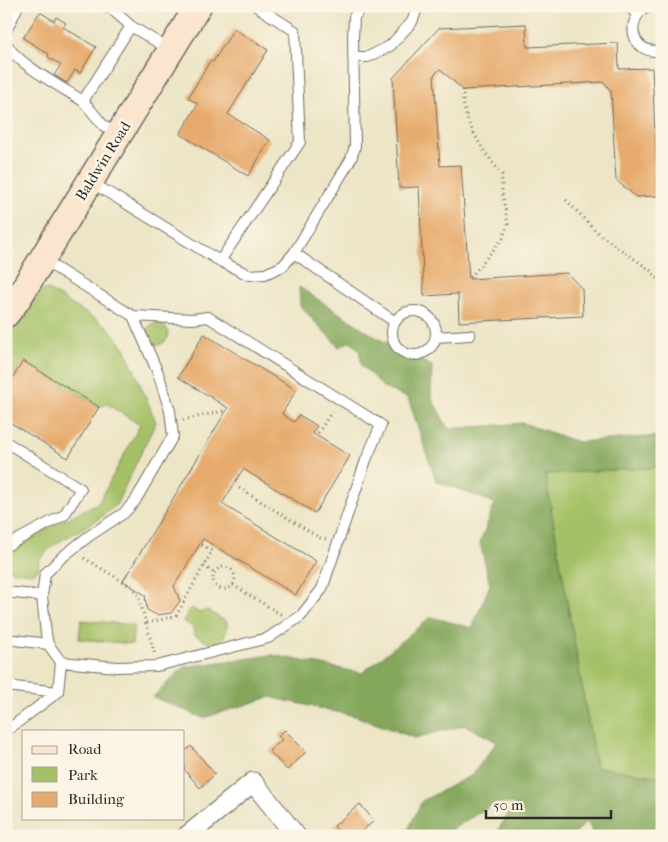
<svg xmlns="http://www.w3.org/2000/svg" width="668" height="842" font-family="'IM FELL French Canon',serif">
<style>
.green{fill:#a5c167;stroke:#687649}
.forest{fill:#84a75c;stroke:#586944}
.building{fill:#e6aa6c}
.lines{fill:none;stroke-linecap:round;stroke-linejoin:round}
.lane-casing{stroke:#6f6c61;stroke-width:12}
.street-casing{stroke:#6f6c61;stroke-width:21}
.secondary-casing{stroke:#6f6c61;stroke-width:29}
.path{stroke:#6f6c61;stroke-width:3;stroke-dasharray:1 4;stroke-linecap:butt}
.lane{stroke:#fff;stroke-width:10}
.street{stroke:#fff;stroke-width:19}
.secondary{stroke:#fbe5cf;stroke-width:26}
.labels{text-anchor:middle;stroke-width:5;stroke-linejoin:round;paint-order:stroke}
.street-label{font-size:15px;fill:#2b2b2b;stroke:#fcf5e5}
</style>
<rect width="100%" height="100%" fill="#fcf5e5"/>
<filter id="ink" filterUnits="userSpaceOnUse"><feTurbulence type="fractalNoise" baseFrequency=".02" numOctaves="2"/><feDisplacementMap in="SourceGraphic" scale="10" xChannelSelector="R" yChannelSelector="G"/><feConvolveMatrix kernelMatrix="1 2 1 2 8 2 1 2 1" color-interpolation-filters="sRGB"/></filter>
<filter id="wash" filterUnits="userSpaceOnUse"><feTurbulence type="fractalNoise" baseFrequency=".0096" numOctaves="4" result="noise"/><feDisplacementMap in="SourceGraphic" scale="20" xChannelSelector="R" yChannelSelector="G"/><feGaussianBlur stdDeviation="1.12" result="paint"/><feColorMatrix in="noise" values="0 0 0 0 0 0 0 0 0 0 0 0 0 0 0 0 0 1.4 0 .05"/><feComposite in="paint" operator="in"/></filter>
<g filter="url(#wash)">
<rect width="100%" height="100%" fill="#ece5c6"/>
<path class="green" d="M47,289l61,38 17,21 31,74 -40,83 -16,13 -48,28 -13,14 -1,10 -6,3 -26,-3v-19l93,-49 41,-77 -33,-21 -8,3 -75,-46 -18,28v-55l33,-42z
M146 334a11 11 0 1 1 22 0a11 11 0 1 1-22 0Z
M662,467v310l-66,-10 -51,-293z
M191,608l9,5 7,-3 20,12c1,10 -5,21 -14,24l-19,-12 -1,-7 -10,-6z
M81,620l53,5 -2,19 -53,-5z"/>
<path class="forest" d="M299,287l80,52 53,27 -1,30 17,33 75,-6 55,19 84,-6v31l-117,7 51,293 66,10v59h-68l-7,-15 -14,15h-79l21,-32 -20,-1 -54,33h-26l-7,-6 14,-29 50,-26 25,-33 -32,-17 -50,13 -60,-22 -85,-19 -67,21 -50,-21 30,-30 90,-12 89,18 69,-56 41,11 18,-43 -10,-42 15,-40 -59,-22 -28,-83 -24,-10 -22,-22 -3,-16 -8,-9 -12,6 -39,-41z"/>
<g id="blocks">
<path class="building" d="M40,12l14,9 2,-4 10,6 -3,4 33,20 -16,26 -5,-3 -8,13 -13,-8 7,-10 -13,-8 1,-3 -26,-16z
M526,24l1,23 91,-4 1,26 33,-1 6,128 -22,1 -20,-17 -5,-89 -7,-9 -141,8 -23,-21 -6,6 6,91 21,-1 8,114 98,-6 15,16 1,27 -124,6 -1,-28 -34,2 -5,-109 -20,1 -6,-110 46,-50z
M234,29l34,21 -40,64 42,26 -22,36 -68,-42 18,-30 -10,-6 22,-37 3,1z
M204,334l92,56 -14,24 12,8 5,-7 18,11 -5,7 38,23 -35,57 -72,-44 -21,35 94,57 -20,34 -93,-56 -29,47 6,15 -9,12 -14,2 -10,-5 -2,-15 -22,-14 105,-173 -50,-31z
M23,361l76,46 -31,51 -62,-38v-31z
M285,730l21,22 -19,18 -18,-19 13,-11 -4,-4z
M191,746l24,28 -15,14 -16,-19v-17z
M360,804l14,17 -18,15h-14l-8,-10z"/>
</g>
</g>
<g filter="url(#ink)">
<use href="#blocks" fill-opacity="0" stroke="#6f6c61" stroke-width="1"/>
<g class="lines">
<defs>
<path id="lane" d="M108,6l23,20
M628,6l9,8
M648,6c-26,14 -15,51 14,44
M6,31l12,-25
M6,42c6,19 59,47 77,59
M353,57h15l22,-11 22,-24 6,-16
M119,135l-15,-9 -21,-25 48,-75 39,24
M91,182l129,79 29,14 16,-1 18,-8 11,-13 57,-94 4,-13 -2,-108 1,-21 8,-11
M294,253l101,69
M43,260l90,56 59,3 16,-2 173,108 -15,35 -44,129 -21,27 -33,22 -111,28 -40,1 -56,-5
M220,261l80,-119 -5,-111 -39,-25
M392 333a22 22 0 1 1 44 0a22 22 0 1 1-44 0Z
M436,337l34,-2
M6,442l75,47 -17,26 -58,31
M6,592l36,4
M6,639l42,5
M6,686l52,6
M6,731l52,-39 3,-30 -13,-18 -2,-10 -4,-38 3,-22 16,-16 28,-22 35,-23 11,-12 38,-65 -3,-25 -12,-38 -25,-57"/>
<path id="street" d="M187,836l66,-54 43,54"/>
<path id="secondary" d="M6,314l11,-14 181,-294"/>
</defs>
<use href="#lane" class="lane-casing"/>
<use href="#street" class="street-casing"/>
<use href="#secondary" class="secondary-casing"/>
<path class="path" d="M463,90v14l6,20 13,24 20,27v17l6,32 -5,14 -34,41
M566,200l33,34 51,36 12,15
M183,420l40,-9
M318,433l15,-23
M239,488l81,50 6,1
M84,558l48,29 6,8 17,60
M204,566l10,7
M213 578a11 11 0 1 1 22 0a11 11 0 1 1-22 0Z
M233,585l49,30
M147,623l29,-7 36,-65 -12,-7"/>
<use href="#lane" class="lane"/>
<use href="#street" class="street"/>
<use href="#secondary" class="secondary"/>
</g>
</g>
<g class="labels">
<g class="street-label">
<text transform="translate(103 161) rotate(-58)" y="5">Baldwin Road</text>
</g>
</g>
<rect width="668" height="842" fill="none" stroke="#fcf5e5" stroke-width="25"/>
<rect x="22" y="730" width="162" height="90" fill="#fcf5e5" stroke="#a8a49b"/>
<rect x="32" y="746" width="25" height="8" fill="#fbe5cf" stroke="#a8a49b"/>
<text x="68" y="754" font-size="15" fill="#2b2b2b">Road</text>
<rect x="32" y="767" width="25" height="15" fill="#a5c167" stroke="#a8a49b"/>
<text x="68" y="780" font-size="15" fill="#2b2b2b">Park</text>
<rect x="32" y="792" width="25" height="15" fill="#e6aa6c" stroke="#a8a49b"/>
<text x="68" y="804" font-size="15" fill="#2b2b2b">Building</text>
<path d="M486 810v8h125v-8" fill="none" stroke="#2b2b2b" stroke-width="2.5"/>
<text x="493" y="810" font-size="15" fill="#2b2b2b" stroke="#fcf5e5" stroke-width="4" paint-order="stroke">50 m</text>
</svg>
